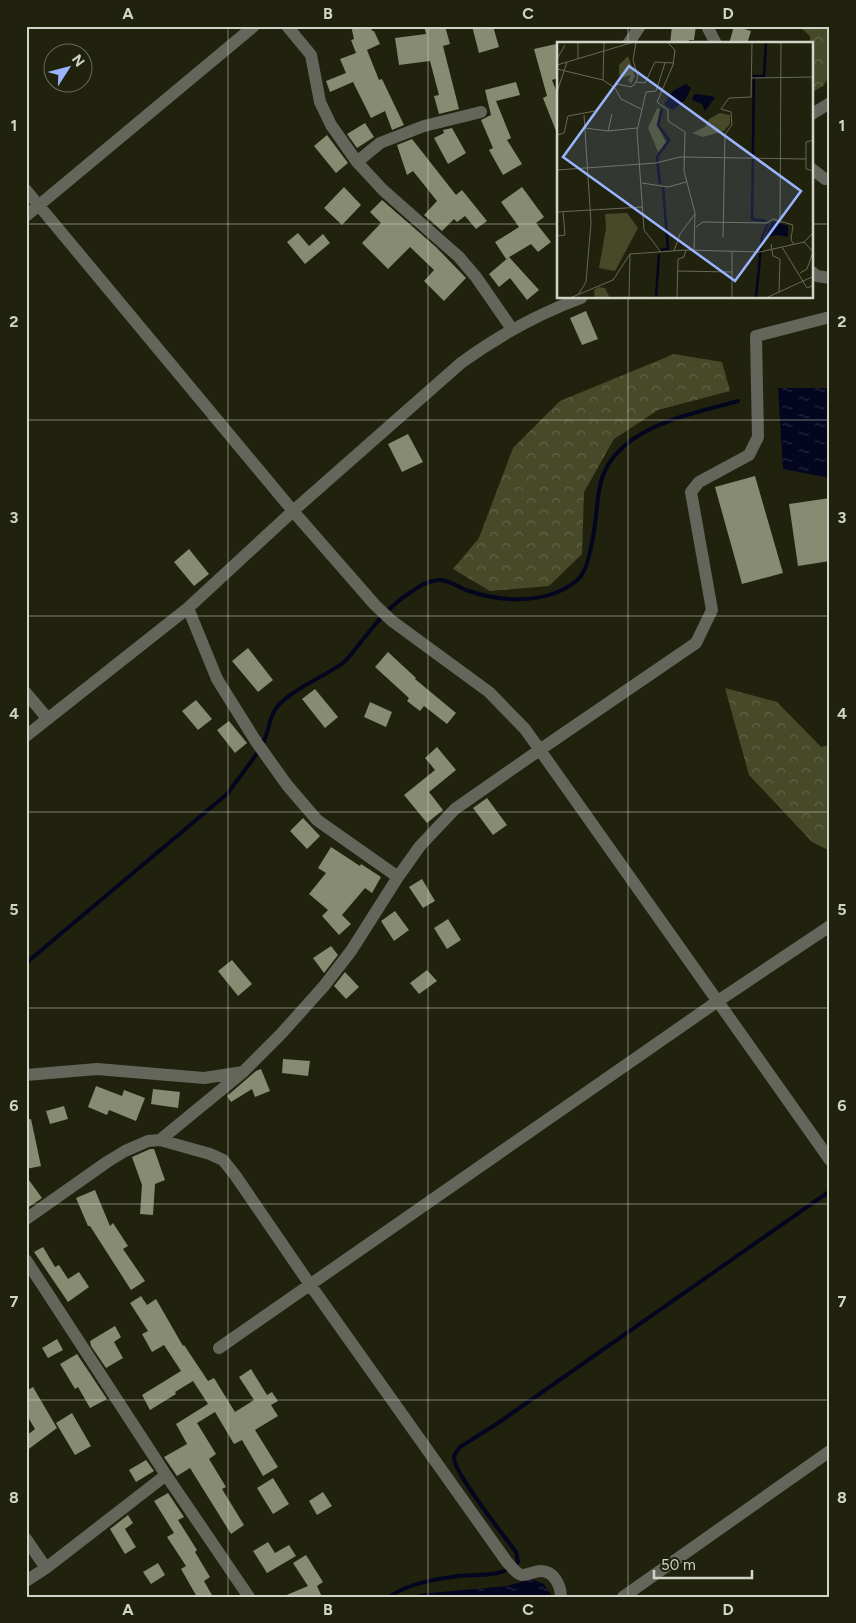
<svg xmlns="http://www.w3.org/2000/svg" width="856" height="1623" font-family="Figtree,sans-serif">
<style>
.forest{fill:url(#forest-crowns)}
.water{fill:url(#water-ripples)}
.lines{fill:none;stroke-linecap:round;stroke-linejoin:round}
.stream{stroke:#03061e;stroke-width:4}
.building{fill:#878b72}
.minor{stroke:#64655b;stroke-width:12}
.grid{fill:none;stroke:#d2d4c7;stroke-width:1;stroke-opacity:0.55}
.inset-river{fill:none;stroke:#03061e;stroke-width:2.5}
.inset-road{fill:none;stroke:#676957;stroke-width:1}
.view{fill:#9ab5fd;fill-opacity:0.15;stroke:#9ab5fd;stroke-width:2.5}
.inset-edge{fill:none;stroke:#d2d4c7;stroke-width:2.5}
.neatline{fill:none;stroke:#d2d4c7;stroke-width:2}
.grid-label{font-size:16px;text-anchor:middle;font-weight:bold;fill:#d2d4c7}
</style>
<defs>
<pattern id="forest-crowns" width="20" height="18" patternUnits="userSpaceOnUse" patternTransform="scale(1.25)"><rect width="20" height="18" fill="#474a28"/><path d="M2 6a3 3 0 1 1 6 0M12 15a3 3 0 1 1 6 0" fill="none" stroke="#616346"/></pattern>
<pattern id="water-ripples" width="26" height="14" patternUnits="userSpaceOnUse" patternTransform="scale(1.25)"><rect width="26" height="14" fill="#03061e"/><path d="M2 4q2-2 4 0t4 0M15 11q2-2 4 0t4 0" fill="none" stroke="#27293d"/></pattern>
</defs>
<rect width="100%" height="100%" fill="#20220d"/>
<path class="forest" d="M799,26h31v50l-7,10 -11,6v-48h-2v-8z
M674,354l48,8 8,29 -72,19 -44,29 -30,53 -2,62 -33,32 -59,5 -37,-22 26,-31 34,-90 47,-47z
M725,688l52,14 44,45 9,-2v106l-18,-9 -63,-67z"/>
<path class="water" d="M778,388h52v90l-47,-9z
M531,1579l13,5 9,13h-138l4,-3 88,-8z"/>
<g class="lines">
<path class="stream" d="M262,745c7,-12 6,-27 15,-38 14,-17 48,-31 66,-44 8,-7 15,-18 22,-26 15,-19 25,-31 46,-45 8,-6 16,-11 27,-12 10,-1 18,6 28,10 33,12 79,15 109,-8 12,-9 14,-26 17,-40 5,-21 4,-44 10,-64 18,-52 90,-64 136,-77
M26,963l201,-169 32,-43
M389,1597c20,-14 47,-18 70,-21 19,-2 45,2 59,-14l-2,-10c-11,-15 -63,-80 -62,-95 1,-4 4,-7 6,-10l38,-24 332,-232"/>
</g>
<path class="building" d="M351,26h20l1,5h2l6,13 -13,6 12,30 3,-1 22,46 -12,5 -7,-19 -14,7 -18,-36 -23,10 -4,-11 20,-8 -6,-14 16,-6 -5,-13 3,-1z
M424,26h21l5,18 -7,2 16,63 -20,5 -5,-18 5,-1 -9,-34 -31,4 -4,-27 31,-4z
M472,26h21l6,21 -20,6z
M672,26h24l-2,14h-5l-1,4h-18z
M734,26l17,5 -4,13h-18z
M556,44l2,8v26l-6,2 6,15v41l-15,-38 4,-2 -13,-47z
M516,82l4,13 -24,6 15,37 -4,2 15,24 -19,11 -14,-25 4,-2 -12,-28 10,-5 -6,-25z
M365,123l9,14 -17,11 -10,-14z
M452,128l14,25 -18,11 -14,-26 10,-5 -1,-3z
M327,135l21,28 -12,10 -22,-27z
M412,139l44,56 6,-5 25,31 -11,8 -11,-13 -8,6 -3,-3 -12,12 -18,-16 13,-14 -24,-30 -6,4 -10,-30z
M344,187l17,18 -19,20 -18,-17z
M522,187l22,30 -8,6 15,19 -13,10 -7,-8 -25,15 -11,-17 24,-15 -18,-25z
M382,200l54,47 30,31 -22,23 -20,-20 10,-11 -24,-23 -22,22 -26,-26 19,-20 -11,-11z
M298,233l11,13 14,-12 7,9 -25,21 -18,-22z
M509,257l30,33 -12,10 -17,-22 -11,9 -10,-13z
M586,311l12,28 -16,6 -12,-27z
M408,434l15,28 -21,10 -14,-28z
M755,476l28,97 -41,11 -27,-97z
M830,498v63l-32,5 -9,-62z
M189,549l20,25 -15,12 -20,-24z
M248,648l25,32 -15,12 -26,-31z
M388,652l28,26 -1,1 41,34 -9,11 -23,-18 -4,5 -13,-10 2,-3 -34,-31z
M315,689l23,28 -13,11 -23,-29z
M196,700l16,19 -14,11 -16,-19z
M370,702l22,10 -6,15 -22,-10z
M229,721l18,22 -12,10 -18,-23z
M437,747l19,23 -27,22 14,18 -16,13 -23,-28 31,-25 -10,-12z
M487,798l20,27 -14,10 -20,-27z
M303,818l17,18 -13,13 -17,-18z
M331,847l29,19 1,-2 20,13 -9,16 -7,-5 -23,27 9,9 -12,11 -17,-19 6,-6 -19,-16 17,-21 -8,-5z
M422,879l13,22 -12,7 -14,-21z
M395,911l14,19 -15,11 -13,-20z
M448,919l13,21 -14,9 -13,-21z
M331,946l7,9 -14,18 -11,-15z
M232,960l20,24 -14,12 -20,-25z
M427,970l10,11 -18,13 -9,-11z
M345,972l14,15 -13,12 -12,-13z
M283,1059l27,2 -2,15 -26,-3z
M261,1069l9,22 -15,6 -3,-8 -21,13 -4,-6 29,-25z
M96,1086l26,10 2,-6 21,8 -9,23 -27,-11 -2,5 -19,-8z
M153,1089l27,3 -2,16 -27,-4z
M64,1106l4,13 -18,5 -4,-13z
M31,1119l10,47 -15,3v-49z
M150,1149h4l11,31 -10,4 -2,31 -13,-1 2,-29 -10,-28z
M26,1176l16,22 -16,11z
M95,1190l15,36 3,-3 15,23 -5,3 22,32 -14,9 -41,-64h-2l-12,-28z
M43,1247l12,20 4,-2 9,14 11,-7 10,15 -21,15 -34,-50z
M141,1296l6,9 9,-6 27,47 1,-1 24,36 6,-3 21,34 19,-12 -15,-23 12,-8 16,26 5,-3 6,9 -7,4 7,11 -23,14 23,37 -15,9 -21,-36 -8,4 -19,-32 -18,11 19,31 -7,5 17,28 -4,2 22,36 -13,9 -41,-66 -13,8 -13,-19 23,-13 -11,-20 32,-20 -15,-23 -18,11 1,2 -26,16 -8,-15 39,-24 -17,-26 -12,7 -10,-18 6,-3 -18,-28z
M115,1326l6,11 -7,5 9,16 -17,10 -15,-22 -1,-5z
M57,1339l6,11 -15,8 -6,-10z
M77,1354l30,45 -17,9 -12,-21 -3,2 -15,-25z
M33,1387l24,41 -31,23v-15l9,-7 -9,-15v-23z
M72,1413l19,33 -16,9 -19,-32z
M146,1460l8,11 -18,11 -7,-12z
M273,1478l16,26 -16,10 -16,-26z
M323,1492l9,14 -15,9 -8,-14z
M168,1493l16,24 -6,3 19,30 -2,2 15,25 -6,4 9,16h-16l-16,-28 5,-3 -19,-29 7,-4 -20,-32z
M128,1515l5,8 -8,6 11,18 -11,7 -15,-25z
M268,1542l7,11 14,-8 7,11 -29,17 -14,-22z
M306,1555l17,27 -6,4 5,11h-40l26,-11 -15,-23z
M158,1563l7,12 -14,9 -8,-12z"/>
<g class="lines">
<path class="minor" d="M287,26l24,29 9,47 11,23 26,37 26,28 76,67 17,20 36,52
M707,26l9,18
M628,44l12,-18
M812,114l18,-11
M357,162l23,-19 44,-17 57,-14
M812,169l13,10h5
M26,190l267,321 82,94 17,16 97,71 36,37 305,431
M26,216l228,-190
M812,272l5,4 13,2
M188,608l29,71 40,64 30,42 30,35 81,57
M26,693l22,26
M26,736l162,-128 105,-97 168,-148c37,-27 77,-49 120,-65
M26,1075l71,-6 107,9 39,-6
M160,1140l83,-68 38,-38 43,-48 27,-35 47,-74 22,-31 35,-37 86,-60 155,-106 16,-33 -21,-118 8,-10 50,-27 9,-18 -2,-101 74,-19
M26,1219l81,-57 18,-11 23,-10 12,-1 50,14 13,6 12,15 76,111 196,276c4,4 9,12 15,13 6,0 13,-4 19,-4 13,0 20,15 20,26
M26,1260l140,215 83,122
M219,1348l499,-347 112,-75
M26,1539l20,29
M26,1581l20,-13 120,-93
M623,1597l207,-146"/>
</g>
<path class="grid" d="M228,26v1571M428,26v1571M628,26v18M26,224h532M812,224h18M628,298v1299M26,420h804M26,616h804M26,812h804M26,1008h804M26,1204h804M26,1400h804"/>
<g transform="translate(557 42)">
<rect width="256" height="256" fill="#20220d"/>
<path d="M71,14l7,20 -4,8 -3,-4 3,-5 -10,3 -2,-3v-10zM100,66l3,1 -3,16 10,19 -9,8 -10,-24zM163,71l10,2v9l-6,7 -21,6 -11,-4 13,-6 4,-8zM70,171l11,15 -23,43 -16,-3 7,-40 -1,-14zM42,245l6,1 5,10h-15l-1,-8z" fill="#474a28"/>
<path d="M129,42l5,4 -6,12 -12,10 -9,-6 10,-14zM137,52l18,2 3,2 -10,13 -3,-7 -10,-4zM215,179l16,5v11l-11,-2 -13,3z" fill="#03061e"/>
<path class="inset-river" d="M209,0l-2,34h-10l-2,143 14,2M103,142l-3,-27 12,-17 -11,-15 4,-16M103,208l8,-1 -5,-62M99,256l3,-44M199,256l6,-61 6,-13"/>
<path class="inset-road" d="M110,0l8,8 -2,15 -16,37 11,8v11l17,11 -1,39 11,42 -1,37M0,17l8,-14M21,17v-17M0,23l77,-23M0,27l46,11 12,8 6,11 20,10M195,36l62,-1M46,38l1,-38M79,40l9,1 10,-21 19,1M0,50l10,-30M28,86l23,3 29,-3M51,89l4,-17M0,93l7,-2 4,-17 27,-5 22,-27 14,3 4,-3 3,-7 -5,-17 3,-18M257,98l-8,2v27l8,2M0,128l99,-7 24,-6 126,2M85,141l26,4 18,-5M0,170l86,-5M223,181l1,-181M139,185l7,-5 64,1 6,-4 20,6 -2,15 3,4M0,194l8,-1 -2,-23M166,195l2,-103 7,-9 -1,-13 -10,-3 8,-11 22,-1 1,-55M214,202l2,12 7,3 -1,33M225,205l25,41 7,-3M117,209l6,-17 15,-20M104,210l-17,-22 -7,-99 9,-39 10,-1 9,-28M121,229l54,1M243,231l7,-4 6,-17 -9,-10M21,253l8,-13 5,-59 -7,-108M13,256l43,-18 17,-26 56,-4 74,2 44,-10 10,-10M72,256l1,-44M120,256l1,-39 6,-2 2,-7M175,256v-46M209,256l48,-22"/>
<path class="view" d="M72,24l172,125 -66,90 -172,-124z"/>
<rect width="256" height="256" class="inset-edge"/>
</g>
<rect width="856" height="1623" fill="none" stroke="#20220d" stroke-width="55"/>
<g transform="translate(68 68) rotate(54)"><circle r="24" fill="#20220d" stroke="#676957"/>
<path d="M0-4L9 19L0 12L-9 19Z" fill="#9ab5fd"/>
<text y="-8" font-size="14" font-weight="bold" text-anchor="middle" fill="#d2d4c7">N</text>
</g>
<path d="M654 1570v8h98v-8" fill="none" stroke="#d2d4c7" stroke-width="2.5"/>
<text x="661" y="1570" font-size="15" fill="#d2d4c7" stroke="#20220d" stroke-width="4" paint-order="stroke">50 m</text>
<rect x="28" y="28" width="800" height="1568" class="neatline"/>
<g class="grid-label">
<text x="128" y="19">A</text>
<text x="328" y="19">B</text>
<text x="528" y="19">C</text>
<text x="728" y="19">D</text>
<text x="14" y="131">1</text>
<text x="842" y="131">1</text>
<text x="14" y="327">2</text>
<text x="842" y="327">2</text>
<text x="14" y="523">3</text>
<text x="842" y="523">3</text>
<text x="14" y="719">4</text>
<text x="842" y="719">4</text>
<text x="14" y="915">5</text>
<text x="842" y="915">5</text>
<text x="14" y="1111">6</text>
<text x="842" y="1111">6</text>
<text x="14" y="1307">7</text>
<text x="842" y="1307">7</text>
<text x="14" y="1503">8</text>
<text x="842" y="1503">8</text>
<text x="128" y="1615">A</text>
<text x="328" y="1615">B</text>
<text x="528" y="1615">C</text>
<text x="728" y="1615">D</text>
</g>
</svg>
